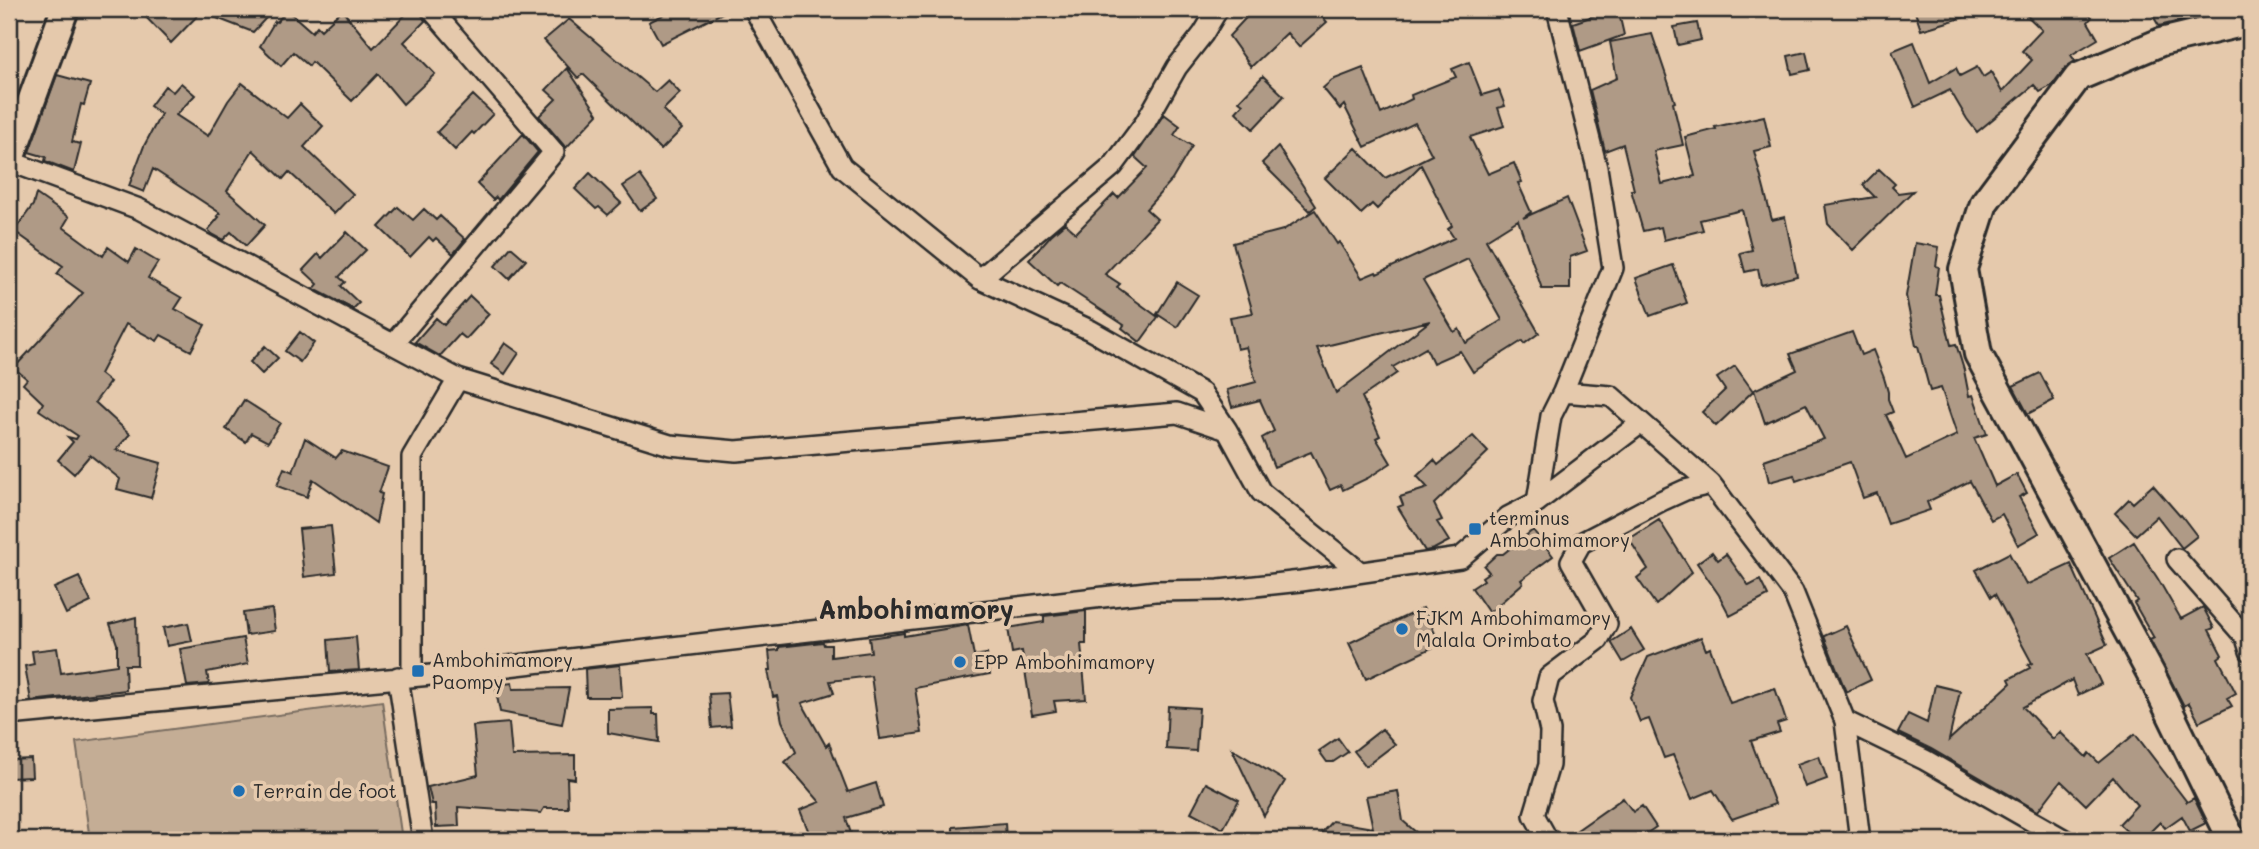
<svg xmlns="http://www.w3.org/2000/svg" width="2259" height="849" font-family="Mali,sans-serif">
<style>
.green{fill:#c4ad95;stroke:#786c60;stroke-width:2}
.building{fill:#af9a86;stroke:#2b2b2b;stroke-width:2;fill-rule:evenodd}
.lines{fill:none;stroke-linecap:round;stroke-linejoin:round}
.street-casing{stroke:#2b2b2b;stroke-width:24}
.secondary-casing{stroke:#2b2b2b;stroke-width:32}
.street{stroke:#e5c9ac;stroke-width:19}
.secondary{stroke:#e5c9ac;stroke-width:26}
.poi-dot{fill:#1f6fb2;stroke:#e5c9ac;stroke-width:2.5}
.labels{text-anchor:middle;stroke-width:7;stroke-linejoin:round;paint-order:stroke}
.poi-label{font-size:19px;fill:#2b2b2b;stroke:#e5c9ac;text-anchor:start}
.district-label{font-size:26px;font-weight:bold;fill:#2b2b2b;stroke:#e5c9ac}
</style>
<rect width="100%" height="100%" fill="#e5c9ac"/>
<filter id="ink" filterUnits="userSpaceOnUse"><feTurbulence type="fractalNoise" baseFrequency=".0143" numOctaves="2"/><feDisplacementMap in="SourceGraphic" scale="14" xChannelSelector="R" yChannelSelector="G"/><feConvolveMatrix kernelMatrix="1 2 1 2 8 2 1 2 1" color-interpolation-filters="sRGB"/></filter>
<g filter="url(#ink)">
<path class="green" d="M382,701l20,139h-312l-14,-98z"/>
<path class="building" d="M138,9h103l25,9 -13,14 -52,-20 -30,31z
M411,9h8l6,12 -21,21 31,32 -32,30 -25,-30 -26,27 -40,-39 -3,4 -16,-14 -12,14 -21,-20 15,-25 2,1 10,-12 25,22 5,-6 4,4 21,-20 31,38z
M675,9h55l-69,35 -12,-22z
M1254,9h62l11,13 -28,25 -12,-14 -36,34 -22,-31z
M1595,9h23l6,26 -44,16 -7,-28 23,-8z
M1914,9h63l1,4 -57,17z
M2020,9h62l10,8 -4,5 10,17 -27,16 4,6 -10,7 -13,17 -12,7 -6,-7 -57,47 -10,-13 -17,-29 -35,17 -23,-56 22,-9 16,41 26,-15 4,8 17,-9 6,10 8,-5 11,20 30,-32 -10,-9 20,-21z
M2149,9h67l-20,8 -37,9z
M569,19l86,73 13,-12 12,13 -17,17 19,19 -21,21 -78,-76 -5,4 -34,-38z
M1697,23l4,17 -23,5 -4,-18z
M1652,34l23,68 -2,1 10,42 -29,6 8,33 33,-8 -10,-39 31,-8 -1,-2 49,-11 7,31 -17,4 18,69 13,-3 12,59 -36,9 -3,-16 -13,3 -5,-19 12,-3 -10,-40 -42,10 3,10 -39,10 -3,-13 -18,4 -12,-41h3l-11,-46 -18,7 -15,-61 27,-12 -7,-36z
M1806,52l4,18 -18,4 -4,-18z
M1469,62l13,33 17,-5 6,16 -7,2 6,18 -34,11 18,37 26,-11 8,19 -4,1 13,29 -8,6 44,-20 20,53 -17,6v32h-28l-24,-69 -32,20 53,93 -15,11 -2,-3 -49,31 -13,-21 -27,12 -7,-15 -33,19 4,6 -35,24 18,39 -4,2 15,25 -23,15 -25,12 -2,-5 -11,5 -19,-38 -37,15 -12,-29 12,-7 -14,-31 -28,7 -5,-17 29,-8 -10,-35 -9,2 -7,-32 23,-4 -20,-70 50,-13 32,-20 22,34 2,-2 23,36 14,-6 1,2 77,-36 -6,-9 4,-3 -31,-61 -44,44 -5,-5 -11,10 -36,-36 31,-30 29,30 47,-23 -17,-32 -50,24 -21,-42 -4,4 -17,-21 9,-8 31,-12 18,46 31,-15 -1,-4 45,-18 -4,-8zM1468,259l34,61 -36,23 -7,-14 -5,3 -31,-52zM1430,321l-65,50 -29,22 -19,-45z
M567,68l31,46 -32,34 -27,-32 17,-17 -10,-9z
M57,75l33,9 -6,21 -3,-1 -9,38 9,2 -7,28 -29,-11 1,-4 -17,-5z
M1263,76l21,20 -31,33 -17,-17 7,-8 -4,-3z
M181,83l14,12 -19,20 32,21 20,-35 14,-18 45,35 13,-14 23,22 -19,21 49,47 -19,20 -45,-42 -6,7 -30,-29 -26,41 38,34 -19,21 -15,-14 -8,8 -11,-6 -4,-4 11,-13 -2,-1 3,-3 -67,-44 -9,23 -15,-6 15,-40 17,-32 -11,-8 15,-20 8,6z
M473,95l20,19 -19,20 -2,-2 -17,18 -18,-18z
M1164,114l16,12 -6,9 18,11 -20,34 -26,29 11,10 -52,55 15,10 -3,3 41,30 -18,25 -18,-14 2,-3 -64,-42 -3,3 -28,-26 22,-25 14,-12 11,10 38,-39 4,4 29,-30 -12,-11z
M523,134l15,18 -40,48 -2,-3 -3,3 -16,-16z
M1278,147l38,59 -6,5 -48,-48z
M1879,169l16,15 -3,3 6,6 15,-2 -60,59 -25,-26 -3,-19 50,-8 -12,-12z
M590,173l31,30 -13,12 -9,-8 -3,2 -21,-20z
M640,175l17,24 -17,12 -17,-25z
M36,194l33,23 -6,10 40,29 5,-9 21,15 7,-13 22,13 -10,16 34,20 -7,11 30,16 -14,26 -30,-16 -4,6 -31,-17 -26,50 10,8 -15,20 35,32 -14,16 45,13 -10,35 -34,-9 3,-10 -30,-24 -16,19 -16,-14 15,-18 -5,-5 8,2 2,-3 -39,-26 4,-7 -20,-19 4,-5 -13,-11 69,-75 -26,-19 6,-8 -49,-35 19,-26z
M398,207l15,13 11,-11 12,11 4,-4 25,23 -12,15 -17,-16 -3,3 -4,-4 -19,20 -31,-30z
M347,232l19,18 -27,27 6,5 -4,4 18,17 -6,6 -39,-20 4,-5 -15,-14 15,-16 4,4z
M1915,243l24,4 -3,19 3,1 -4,28h4l12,50 5,-1 8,26 5,26 4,-1 14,39 -13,4 21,48 22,-12 10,19 -8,4 20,36 -21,12 -16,-31 -11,6 -21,-39 -43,21 3,8 -42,14 -11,-31 -14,5 -13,-36 -54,19 -2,-6 -25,7 -5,-22 60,-21 -18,-35 -41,19 -11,-33 43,-20 -7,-16 62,-22 9,23 12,-5 11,28 4,14v7l5,13 -7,3 20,44 51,-24 -16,-47 -11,3 -12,-45h-2l-10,-50z
M511,247l15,13 -17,19 -14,-13z
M1673,265l14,38 -37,13 -14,-38z
M1177,282l21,13 -21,32 -20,-13z
M470,296l19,18 -23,25 -6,-5 -20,22 -25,-14 21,-24 8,7z
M300,332l14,11 -14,19 -15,-11z
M505,343l14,10 -14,21 -14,-10z
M265,346l13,12 -16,16 -12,-12z
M1735,366l18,25 -37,35 -14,-14 23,-22 -8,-12z
M2040,373l14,27 -26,14 -15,-28z
M244,400l36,23 -12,19 -17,-9 -5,9 -20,-13z
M1473,436l15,16 -54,52 8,16 -5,2 12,19 -15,8 -9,2 -27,-44 5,-2 -3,-8 28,-9 -11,-12 17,-16 4,5z
M305,438l31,20 6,-7 46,16 -9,26 3,1 -6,29 -63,-44 -6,18 -30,-11 7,-18 9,4z
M2153,485l27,31 1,-1 16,21 -15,12 -25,-32 -21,19 -21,-22 14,-14 4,4z
M1659,520l33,52 -36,33 -19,-27 11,-9 -19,-30z
M331,526l5,47 -32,4 -5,-48z
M1533,530l20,26 -32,24 2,3 -34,30 -17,-25 12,-8 -2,-3 7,-5 -5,-6 13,-12h6z
M2134,542l24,37 23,40 22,-12 11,21 -5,2 13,25 -4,3 18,35 -9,5 5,8 -33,16 -10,-19 -5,3 -34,-66 4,-2 -20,-35 3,-2 -28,-43z
M1712,552l6,8 8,-6 23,32 11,-6 8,16 -38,20 -11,-21 -22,-32z
M2009,553l17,32 45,-21 36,81 -20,9 14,30 -23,11 -6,-15 -49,27 30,32 7,-7 26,25 3,-4 10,10 36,-29 52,68 7,-4 12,25 -16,8 -8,-15 -17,12 -5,-6 -18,18h-6l-17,-16 18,-19 -24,-28 -27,28 -25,-24 -23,30 -107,-62 -33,-16 10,-19 19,9 8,-38 25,6 -11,49 62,-57 -2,-4 21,-11 -2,-3 4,-2 -37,-69 -4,3 -15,-27z
M79,577l12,25 -25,12 -12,-26z
M1423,608l17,36 -74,35 -17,-36z
M272,609l3,22 -29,4 -3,-22z
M1086,611v33h-5l5,55 -32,2 2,10 -24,4 -10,-64 -10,2 -4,-25 36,-6v-6z
M136,617l1,48h-12l1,25 -95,11 -6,-35 9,-2 -2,-13 25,-3 4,25 56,-8v-21l-7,-20z
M188,623l4,18 -25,5 -4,-18z
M968,625l6,31 13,-2 3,20 -75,14 7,45 -42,6 -9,-63 -41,5 4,12 -32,10 24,43 3,-3 19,49 28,-9 7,24 -37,11 7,22h-41l-12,-30 20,-8 -35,-40 11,-10 -14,-31 -5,-25 -4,1 -5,-27h3l-2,-19 10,-1v-3l44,-5 1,3h7v12l40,-5 -2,-14 35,-5v3z
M1846,626l25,54 -25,12 -22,-56z
M1631,629l13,21 -21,12 -12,-20z
M356,637l3,33 -29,2 -2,-32z
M1701,637l5,13 4,-2 20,55 45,-15 11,33 -9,3 3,8 -29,9 24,63 -43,15 -19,-29 -21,9 -19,-44 -9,3 -15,-39 -9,3 -10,-25 18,-40z
M243,638l5,26 -41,8 2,12 -22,2 -7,-37z
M620,665l2,32h-36l-1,-28z
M512,683l1,6 56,-1 -7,36 -62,-12 -5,-27z
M727,693l4,33 -19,2 -3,-34z
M1168,706l31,2 -3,43 -30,-2z
M653,708v6h5l1,28 -51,-9v-24z
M509,723l3,33 63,-1v24l-8,-1 1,30h-24l-3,5 -83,-6 1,19 -23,1 -1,-23h-3l-4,-17 50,-12 -5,-49z
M1382,729l13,15 -29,22 -12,-15z
M1338,738l10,14 -15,10h-6l-8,-11z
M1232,749l53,32 -21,35z
M1819,756l8,23 -22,8 -8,-23z
M31,759l1,18 -23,1v-18z
M1206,783l33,17 -16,29 -32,-17z
M1398,791l5,30 22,19h-110l17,-19 41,7 -7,-32z
M1623,798l10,14 9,-6 14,21 -19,13h-74z
M1005,823l1,17h-53v-13z"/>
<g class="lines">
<defs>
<path id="street" d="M754,9l88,158 138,112 110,51 112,63 25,37
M1557,9l40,159 16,100 -50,124
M9,161l130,48 319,170 212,66 66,6 441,-38 50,17 34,62 99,80
M980,279l133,-113 32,-43 32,-56 26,-33 15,-25
M394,343l160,-191 -123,-143
M1537,502l104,-79
M2177,559l69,79 4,13
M412,676v-219l46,-78
M398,677l25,163
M9,715l422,-40 724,-84 64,-1 82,-9 159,-23 48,-41 29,-15 14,-86 12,-24 48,4 100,88 82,108 52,129 80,39 140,80
M1845,721l15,119
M1548,840l-14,-25 15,-50 1,-34 -7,-30 6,-24 49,-37 9,-16 -36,-63 10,-18 29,-15 53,-28 22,-10 26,-6"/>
<path id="secondary" d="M9,162l56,-153
M2232,840l-81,-166 -173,-320 -15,-85 21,-66 94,-126 83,-35 89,-21"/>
</defs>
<use href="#street" class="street-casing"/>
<use href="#secondary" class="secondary-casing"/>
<use href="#street" class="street"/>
<use href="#secondary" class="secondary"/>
</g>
</g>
<g class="poi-dot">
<rect x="1468" y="522" width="14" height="14" rx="3.5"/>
<circle cx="1402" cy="629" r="7"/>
<circle cx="960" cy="662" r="7"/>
<rect x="411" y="664" width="14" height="14" rx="3.5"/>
<circle cx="239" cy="791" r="7"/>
</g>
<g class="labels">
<g class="poi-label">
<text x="1489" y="525">terminus<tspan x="1489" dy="22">Ambohimamory</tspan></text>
<text x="1416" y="625">FJKM Ambohimamory<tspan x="1416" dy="22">Malala Orimbato</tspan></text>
<text x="432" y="667">Ambohimamory<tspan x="432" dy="22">Paompy</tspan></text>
<text x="974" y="669">EPP Ambohimamory</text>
<text x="253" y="798">Terrain de foot</text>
</g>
<g class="district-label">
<text x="916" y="619">Ambohimamory</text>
</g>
</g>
<rect width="2259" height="849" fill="none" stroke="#e5c9ac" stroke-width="35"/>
<rect x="18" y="18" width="2224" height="814" fill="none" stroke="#2b2b2b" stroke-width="2.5" filter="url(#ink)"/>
</svg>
